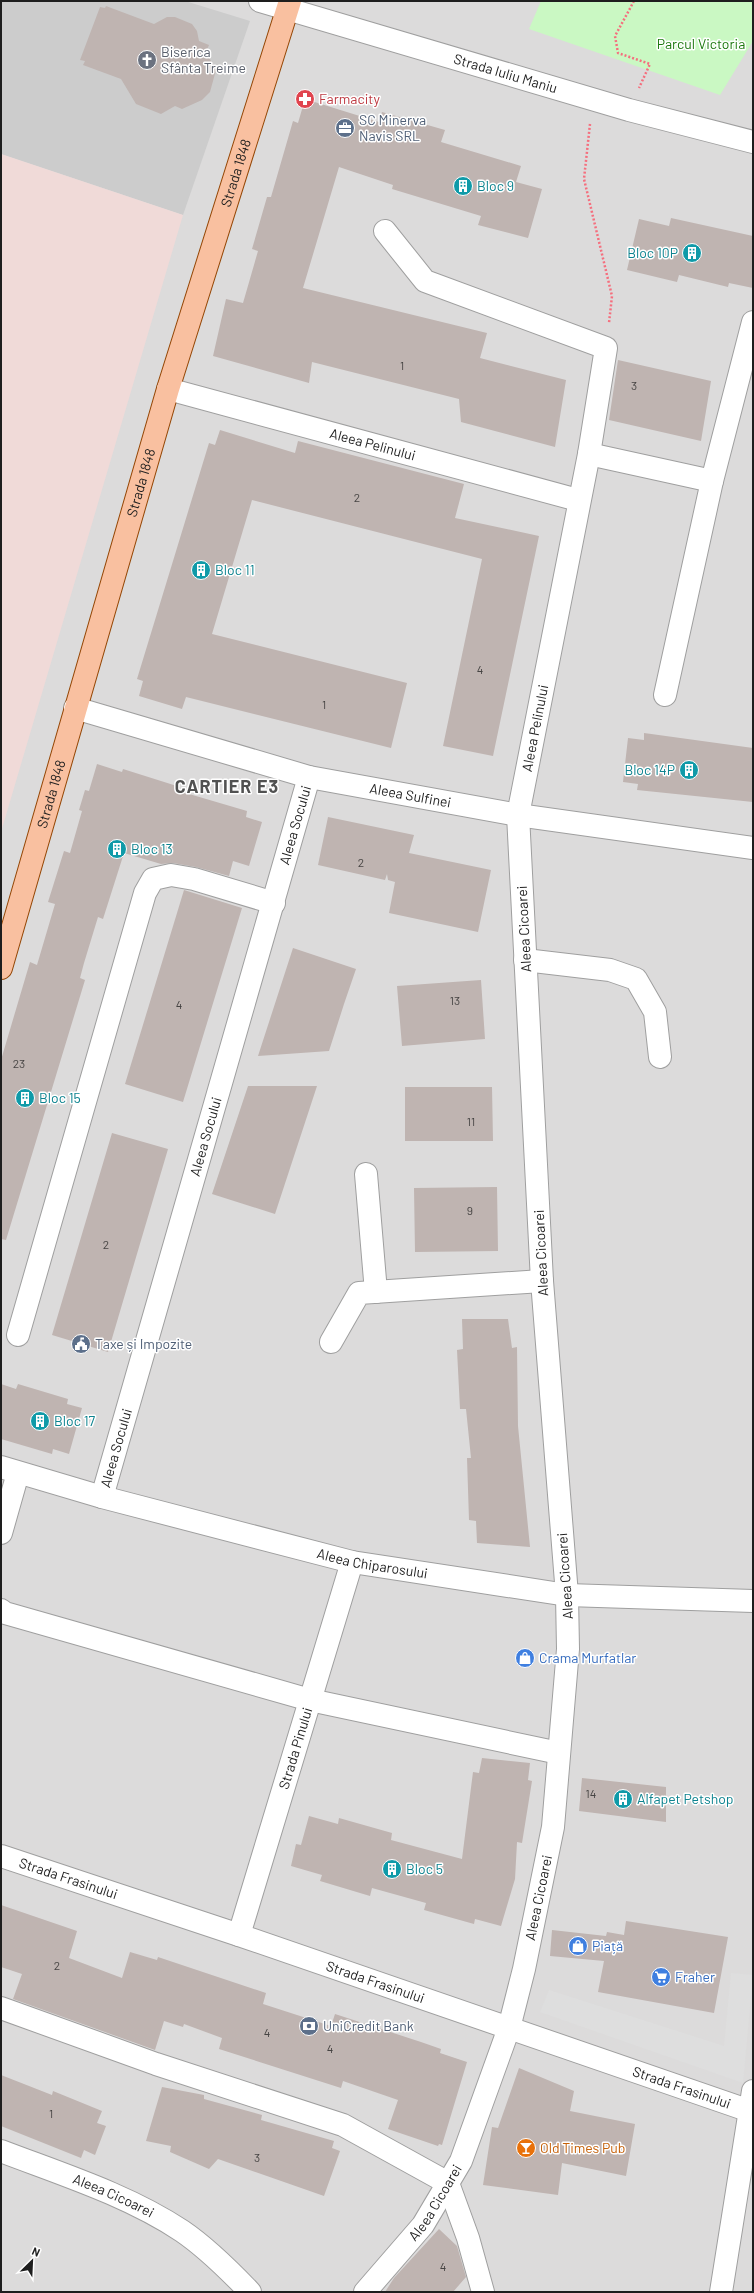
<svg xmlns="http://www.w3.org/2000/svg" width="754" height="2293" font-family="Barlow,sans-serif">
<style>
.residential{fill:#dcdbdb}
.religious{fill:#ccc}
.military{fill:#f0dad8}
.park{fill:#caf8c3}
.parking{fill:#dedede}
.building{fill:#bfb4b1}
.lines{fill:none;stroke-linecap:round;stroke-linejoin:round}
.minor-casing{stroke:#9f9f9f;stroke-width:24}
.major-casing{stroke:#944605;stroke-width:24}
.path{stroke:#f56f7e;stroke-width:2.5;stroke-dasharray:2 2;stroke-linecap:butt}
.minor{stroke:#fff;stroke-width:22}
.major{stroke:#f9c0a0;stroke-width:22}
.labels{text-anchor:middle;stroke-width:3;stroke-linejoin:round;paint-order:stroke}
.number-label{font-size:12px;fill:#464443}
.park-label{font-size:14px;fill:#1d790f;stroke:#fff}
.worship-label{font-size:14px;fill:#5b616d;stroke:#fff;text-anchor:start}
.street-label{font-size:14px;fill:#1e1e1e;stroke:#fff}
.health-label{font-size:14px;fill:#be3a42;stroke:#fff;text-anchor:start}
.service-label{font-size:14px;fill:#4e5e75;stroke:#fff;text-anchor:start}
.culture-label{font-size:14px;fill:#0d838f;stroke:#fff;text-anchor:start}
.shop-label{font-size:14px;fill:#366cbe;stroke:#fff;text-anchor:start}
.food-label{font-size:14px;fill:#c56008;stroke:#fff;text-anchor:start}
.district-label{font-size:18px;font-weight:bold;letter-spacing:1px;fill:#515151;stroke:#fff}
</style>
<rect width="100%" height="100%" fill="#efe9e5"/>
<path class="residential" d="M1,1h752v2291h-752z"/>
<path class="religious" d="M1,1h184l65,20 -67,194 -182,-61z"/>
<path class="military" d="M1,154l182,61 -182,617z"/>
<path class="park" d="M541,1h212v40l-33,54 -191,-66z"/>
<path class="parking" d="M731,1973l22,2 -10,108 -203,-71 9,-22 175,56z"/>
<path class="building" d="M106,6l48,18 13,-7h8l17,7 5,7 2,10 10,4 -3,7 10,18 -6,22 -8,8 -20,9 -7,-3 -14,8 -25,-10 -15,-25 -38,-14 2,-4 -5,-1 20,-53 5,1z
M305,99l74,23 3,-10 63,18 -4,12 80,24 -5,16 26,7 -14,49 -50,-13 3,-9 -89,-27 1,-4 -54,-18 -36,121 184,45 -7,25 86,22 -11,67 -94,-25 -2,-23 -147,-37 -3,21 -96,-27 13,-57 17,4 15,-52 -6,-2 15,-52h4l22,-76 5,2z
M671,218l82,18v52l-24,-5 -1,4 -49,-12 -2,7 -50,-12 12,-51 30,7z
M618,360l93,21 -10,60 -92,-21z
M220,430l75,23 3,-12 166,43 -9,34 84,18 -46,220 -50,-10 39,-187 -230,-59 -40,134 195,49 -16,65 -205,-51 -4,12 -43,-13 4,-15 -6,-2 72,-236 6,2z
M644,733l109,15v54l-116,-12 1,-6 -15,-2 5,-44 16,2z
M97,764l25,8 1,-3 57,18 -1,4 68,20 -1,6 16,5 -13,44 -16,-5 -4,15 -33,-9 -23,-4 -12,1 -37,-11 -21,66 -5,-2 -14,46 -4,15 5,2 -79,260 -5,-1v-179l29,-98 7,3 18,-61 -7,-2 16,-51 6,2 12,-42 -3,-1 6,-20 4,1z
M328,817l86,18 -5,18 82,17 -13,62 -89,-19 6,-31 -7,-2 -1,-6 -2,6 -67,-15z
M184,890l58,18 -59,194 -58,-18z
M293,948l63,21 -12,35 -15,47 -71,5z
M481,980l4,59 -83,7 -5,-60z
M248,1086h69l-42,128 -63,-20z
M405,1087h87l1,54h-88z
M112,1133l56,16 -60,203 -56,-17z
M497,1187l1,64 -83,1 -1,-64z
M462,1319h46l4,29 5,-1 1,79 12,121 -53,-4 -1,-22 -7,-1 -2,-62h4l-5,-49h-6l-3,-59 6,-1z
M1,1384l15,5 2,-5 50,15 -1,5 15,4 -13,46 -16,-5 -1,5 -51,-15z
M482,1758l48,5 -2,17 4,1 -10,62 -5,-1 -2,37 -14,47 -26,-7 -1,5 -50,-14 2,-7 -54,-15 -2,8 -50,-15 2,-6 -31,-9 5,-22 5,1 8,-29 29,8 1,-6 53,15 -1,7 71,19 11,-87 6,1z
M582,1778l84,9v35l-87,-11z
M1,1905l76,26 -8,27 53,20 8,-26 27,8 1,-3 108,36 -3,11 68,22 4,-12 86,28 20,7 -1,4 27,9 -25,83 -3,-1 -1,2 -50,-17 10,-29 -55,-19 -2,7 -122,-39 3,-11 -38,-14 -1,3 -19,-6 -9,29 -142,-51 9,-25 -21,-7z
M626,1921l102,16 -14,76 -116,-21 6,-31 -54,-5 2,-26 54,6 1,-4 17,3z
M519,2068l55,23 -4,20 65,13 -9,52 -64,-13 -4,32 -75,-10 9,-58 6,1z
M1,2075l51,20 1,-4 49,20 -5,12 9,3 -11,29 -11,-5 -3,8 -80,-32z
M162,2087l42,8v4l58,16 -1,5 73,21 -2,7 8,3 -16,45 -106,-37 -9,10 -39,-17 1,-6 -25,-5z
M439,2229l18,17 9,31 -13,15h-68l9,-14z"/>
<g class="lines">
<defs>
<g id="minor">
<path id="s1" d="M260,1l369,109 124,32"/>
<path id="s2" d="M168,389l410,111"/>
<path d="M589,454l123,27"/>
<path d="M665,695l47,-214 41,-159"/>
<path id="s3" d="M75,708l234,69 209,38 235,33"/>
<path d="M525,960l85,10 26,9 19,33 5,45"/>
<path d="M366,1174l10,118"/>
<path d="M18,1335l127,-442 8,-14 18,-4 23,4 80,24"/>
<path d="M331,1342l28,-49 183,-12"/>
<path id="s4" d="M1,1467l101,30 250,65 215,33 186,6"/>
<path id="s5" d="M102,1497l207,-720"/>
<path d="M1,1533l17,-60"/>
<path d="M1,1610l4,3 305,87 249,53"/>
<path id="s6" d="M1,1856l238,79 514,177"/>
<path id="s7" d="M239,1935l113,-373"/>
<path d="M1,2008l155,56 187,61 105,58 20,55 15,54"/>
<path id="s8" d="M1,2151c60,23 127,44 181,80 25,17 47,39 68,61"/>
<path id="s9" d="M365,2292l58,-67 38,-64 48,-133 15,-59 29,-142 15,-178 -1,-54 -25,-314 -24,-466 71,-361 17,-106 -181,-67 -40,-50"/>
<path d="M721,2292l32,-201"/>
</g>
<g id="major">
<path id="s10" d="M1,968l167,-579 122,-388"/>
</g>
</defs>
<use href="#minor" class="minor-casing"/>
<use href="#major" class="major-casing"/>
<path class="path" d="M634,1l-19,35 3,17 32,11 -11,24
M590,124l-6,55 28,117 -3,27"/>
<use href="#minor" class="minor"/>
<use href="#major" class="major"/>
</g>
<defs>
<symbol id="church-disc" viewBox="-11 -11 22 22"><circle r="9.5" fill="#6b7280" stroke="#fff"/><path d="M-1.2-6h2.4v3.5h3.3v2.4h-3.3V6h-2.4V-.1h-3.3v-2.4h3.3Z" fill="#fff"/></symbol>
<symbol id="pharmacy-disc" viewBox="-11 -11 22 22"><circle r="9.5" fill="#e0444e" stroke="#fff"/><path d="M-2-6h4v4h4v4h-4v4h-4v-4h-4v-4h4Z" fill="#fff"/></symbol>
<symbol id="office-disc" viewBox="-11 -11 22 22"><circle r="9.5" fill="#5c6f8a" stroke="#fff"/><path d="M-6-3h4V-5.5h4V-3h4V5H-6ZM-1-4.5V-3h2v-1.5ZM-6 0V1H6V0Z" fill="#fff"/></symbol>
<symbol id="building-disc" viewBox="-11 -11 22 22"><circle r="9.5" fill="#0f9aa8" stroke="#fff"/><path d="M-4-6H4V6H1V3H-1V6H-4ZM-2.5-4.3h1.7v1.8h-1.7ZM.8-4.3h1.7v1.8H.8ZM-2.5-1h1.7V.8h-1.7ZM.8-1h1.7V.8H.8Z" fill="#fff"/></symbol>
<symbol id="civic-disc" viewBox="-11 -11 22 22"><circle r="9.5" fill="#5c6f8a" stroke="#fff"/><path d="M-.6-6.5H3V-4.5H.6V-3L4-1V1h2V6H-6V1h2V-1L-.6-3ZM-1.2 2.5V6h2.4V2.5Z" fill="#fff"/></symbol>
<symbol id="shop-disc" viewBox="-11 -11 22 22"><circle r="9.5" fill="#3f7fe0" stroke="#fff"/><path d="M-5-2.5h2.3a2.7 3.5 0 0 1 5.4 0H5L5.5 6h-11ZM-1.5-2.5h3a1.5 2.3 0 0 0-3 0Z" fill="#fff"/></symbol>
<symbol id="supermarket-disc" viewBox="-11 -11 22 22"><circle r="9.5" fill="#3f7fe0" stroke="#fff"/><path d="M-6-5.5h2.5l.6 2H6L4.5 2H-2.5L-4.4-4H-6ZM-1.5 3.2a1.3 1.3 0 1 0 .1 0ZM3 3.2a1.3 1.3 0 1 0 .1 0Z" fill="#fff"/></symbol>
<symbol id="bank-disc" viewBox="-11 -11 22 22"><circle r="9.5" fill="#5c6f8a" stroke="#fff"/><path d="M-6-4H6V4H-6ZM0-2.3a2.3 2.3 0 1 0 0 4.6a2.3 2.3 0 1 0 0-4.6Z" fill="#fff"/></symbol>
<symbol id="bar-disc" viewBox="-11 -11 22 22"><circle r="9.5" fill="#e8710a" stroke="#fff"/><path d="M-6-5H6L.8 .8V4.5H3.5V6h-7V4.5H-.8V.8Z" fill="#fff"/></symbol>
</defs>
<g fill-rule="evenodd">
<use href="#church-disc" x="136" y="49" width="22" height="22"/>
<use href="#pharmacy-disc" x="294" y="88" width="22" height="22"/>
<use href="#office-disc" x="334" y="117" width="22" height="22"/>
<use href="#building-disc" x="452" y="175" width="22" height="22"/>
<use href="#building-disc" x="681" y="242" width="22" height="22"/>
<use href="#building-disc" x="190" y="559" width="22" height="22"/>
<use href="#building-disc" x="678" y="759" width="22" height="22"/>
<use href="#building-disc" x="106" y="838" width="22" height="22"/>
<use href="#building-disc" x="14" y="1087" width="22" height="22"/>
<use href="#civic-disc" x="70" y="1333" width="22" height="22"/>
<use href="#building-disc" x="29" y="1410" width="22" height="22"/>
<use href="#shop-disc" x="514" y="1647" width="22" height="22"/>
<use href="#building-disc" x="612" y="1788" width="22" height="22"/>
<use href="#building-disc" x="381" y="1858" width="22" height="22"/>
<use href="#shop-disc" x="567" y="1935" width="22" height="22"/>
<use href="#supermarket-disc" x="650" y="1966" width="22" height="22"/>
<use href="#bank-disc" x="298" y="2015" width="22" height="22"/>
<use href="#bar-disc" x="515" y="2137" width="22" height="22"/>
</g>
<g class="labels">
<g class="number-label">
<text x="402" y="370">1</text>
<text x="634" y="390">3</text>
<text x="357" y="502">2</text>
<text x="480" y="674">4</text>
<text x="324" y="709">1</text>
<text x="361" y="867">2</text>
<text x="455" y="1005">13</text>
<text x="179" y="1009">4</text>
<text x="19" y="1068">23</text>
<text x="471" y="1126">11</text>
<text x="470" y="1215">9</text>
<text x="106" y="1249">2</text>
<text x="591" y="1798">14</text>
<text x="57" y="1970">2</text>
<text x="267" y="2037">4</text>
<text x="330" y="2053">4</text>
<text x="51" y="2118">1</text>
<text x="257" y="2162">3</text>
<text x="443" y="2271">4</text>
</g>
<g class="park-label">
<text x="701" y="49">Parcul Victoria</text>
</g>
<g class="worship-label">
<text x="161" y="57">Biserica<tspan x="161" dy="16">Sfânta Treime</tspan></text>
</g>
<g class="street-label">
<text dy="5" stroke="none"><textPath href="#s1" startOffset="256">Strada Iuliu Maniu</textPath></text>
<text dy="5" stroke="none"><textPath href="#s10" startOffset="829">Strada 1848</textPath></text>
<text dy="5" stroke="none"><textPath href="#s2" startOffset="212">Aleea Pelinului</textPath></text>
<text dy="5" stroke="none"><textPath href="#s10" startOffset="505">Strada 1848</textPath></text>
<text dy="5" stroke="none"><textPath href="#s9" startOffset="1613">Aleea Pelinului</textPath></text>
<text dy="5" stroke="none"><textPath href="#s10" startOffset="181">Strada 1848</textPath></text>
<text dy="5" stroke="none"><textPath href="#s3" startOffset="347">Aleea Sulfinei</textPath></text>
<text dy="5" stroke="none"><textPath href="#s5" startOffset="699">Aleea Socului</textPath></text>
<text transform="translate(524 929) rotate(-93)" y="5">Aleea Cicoarei</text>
<text dy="5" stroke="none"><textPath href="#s5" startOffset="375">Aleea Socului</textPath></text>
<text transform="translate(541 1253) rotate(-93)" y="5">Aleea Cicoarei</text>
<text dy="5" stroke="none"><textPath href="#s5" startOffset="51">Aleea Socului</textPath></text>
<text dy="5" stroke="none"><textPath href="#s4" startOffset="384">Aleea Chiparosului</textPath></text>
<text transform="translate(565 1576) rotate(-94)" y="5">Aleea Cicoarei</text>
<text dy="5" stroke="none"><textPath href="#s7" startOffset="195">Strada Pinului</textPath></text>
<text dy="5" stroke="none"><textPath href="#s6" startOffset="71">Strada Frasinului</textPath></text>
<text dy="5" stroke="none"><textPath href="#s9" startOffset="438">Aleea Cicoarei</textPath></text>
<text dy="5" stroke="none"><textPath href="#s6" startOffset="395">Strada Frasinului</textPath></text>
<text dy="5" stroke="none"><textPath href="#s6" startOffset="719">Strada Frasinului</textPath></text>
<text dy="5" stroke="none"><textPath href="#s8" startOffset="121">Aleea Cicoarei</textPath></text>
<text dy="5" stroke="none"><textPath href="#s9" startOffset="114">Aleea Cicoarei</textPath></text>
</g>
<g class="health-label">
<text x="319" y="104">Farmacity</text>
</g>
<g class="service-label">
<text x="359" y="125">SC Minerva<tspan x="359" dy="16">Navis SRL</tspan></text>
<text x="95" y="1349">Taxe și Impozite</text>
<text x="323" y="2031">UniCredit Bank</text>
</g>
<g class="culture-label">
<text x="477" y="191">Bloc 9</text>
<text x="678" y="258" text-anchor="end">Bloc 10P</text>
<text x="215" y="575">Bloc 11</text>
<text x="675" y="775" text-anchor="end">Bloc 14P</text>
<text x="131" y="854">Bloc 13</text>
<text x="39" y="1103">Bloc 15</text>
<text x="54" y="1426">Bloc 17</text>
<text x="637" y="1804">Alfapet Petshop</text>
<text x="406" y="1874">Bloc 5</text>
</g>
<g class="shop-label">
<text x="539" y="1663">Crama Murfatlar</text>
<text x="592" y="1951">Piață</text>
<text x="675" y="1982">Fraher</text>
</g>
<g class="food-label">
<text x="540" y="2153">Old Times Pub</text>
</g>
<g class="district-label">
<text x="227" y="793">CARTIER E3</text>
</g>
</g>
<rect width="754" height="2293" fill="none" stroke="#1e1e1e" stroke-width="4"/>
<g transform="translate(32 2261) rotate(24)" stroke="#ffffff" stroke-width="3" paint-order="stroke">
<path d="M0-3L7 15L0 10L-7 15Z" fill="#1e1e1e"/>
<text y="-6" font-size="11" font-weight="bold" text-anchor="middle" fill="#1e1e1e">N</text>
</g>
</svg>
